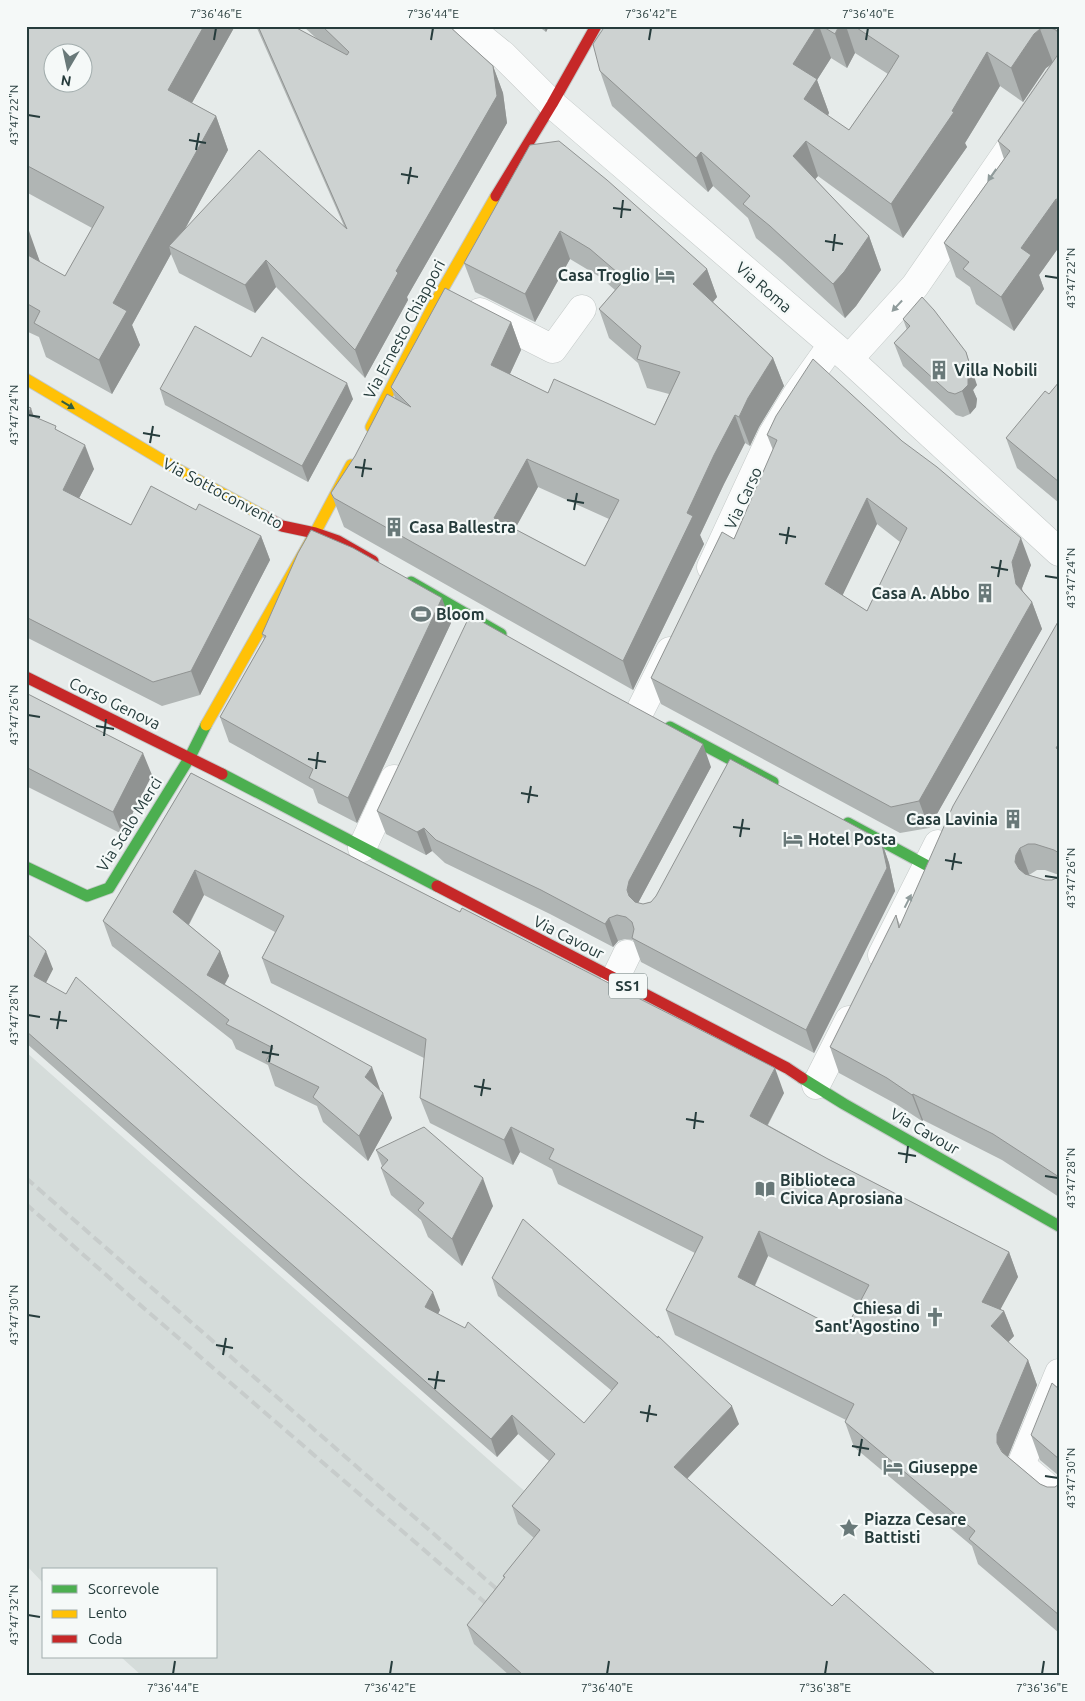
<svg xmlns="http://www.w3.org/2000/svg" width="1085" height="1701" font-family="Ubuntu,sans-serif">
<style>
.built{fill:#d5dcda}
.lines{fill:none;stroke-linecap:round;stroke-linejoin:round}
.street-casing{stroke:#c3c8c7;stroke-width:29}
.fast-casing{stroke:#c3c9c8;stroke-width:13}
.slow-casing{stroke:#c3c9c8;stroke-width:13}
.jam-casing{stroke:#c3c9c8;stroke-width:13}
.street{stroke:#fbfcfc;stroke-width:28}
.fast{stroke:#4caf50;stroke-width:11}
.slow{stroke:#ffc107;stroke-width:11}
.jam{stroke:#c62828;stroke-width:11}
.rail{stroke:#c7cccb;stroke-width:4;stroke-dasharray:10 5;stroke-linecap:butt}
.wall{fill:#b0b5b4;fill-rule:evenodd}
.shaded-wall{fill:#909392}
.building{fill:#cdd2d1;stroke:#909392;fill-rule:evenodd}
.oneway{fill:#909c9c}
.oneway2{fill:#315e42}
.ticks{fill:none;stroke:#263c3c;stroke-width:2}
.labels{text-anchor:middle;stroke-width:4.5;stroke-linejoin:round;paint-order:stroke}
.shield{fill:#f5f9f8;stroke:#647574;stroke-width:1}
.shield-label{font-size:15px;font-weight:bold;fill:#263c3c}
.poi-label{font-size:16px;font-weight:bold;fill:#263c3c;stroke:#f5f9f8;text-anchor:start}
.street-label{font-size:16px;fill:#263c3c;stroke:#f5f9f8}
.neatline{fill:none;stroke:#263c3c;stroke-width:2}
.ticks-label{font-size:12px;text-anchor:middle;fill:#263c3c}
</style>
<rect width="100%" height="100%" fill="#e6ebea"/>
<path class="built" d="M26,1052l471,415 238,208h-594l-20,-18h95v-87h-172v14l-18,-19z"/>
<g class="lines">
<defs>
<path id="street" d="M467,26l36,29 49,49 49,42 248,213 210,193
M480,312l73,37 29,-40
M849,359l66,-73 144,-209
M711,567l61,-132 25,-41 35,-49
M640,711l30,-60
M362,848l32,-69
M882,955l56,-111
M615,979l12,-25
M816,1085l33,-65
M1059,1373l-38,92 38,32"/>
<path id="fast" d="M411,582l90,52
M670,727l103,55
M222,774l215,112
M848,823l78,42
M26,867l61,29 22,-8 81,-131 16,-32
M802,1078l42,26 215,122"/>
<path id="slow" d="M26,379l153,91 85,46
M371,427l61,-119 64,-112
M206,725l109,-192 36,-68"/>
<path id="jam" d="M496,196l56,-92 44,-78
M264,516l18,10 33,7 23,8 35,20
M26,677l196,97
M437,886l350,182 15,10"/>
</defs>
<use href="#street" class="street-casing"/>
<use href="#fast" class="fast-casing"/>
<use href="#slow" class="slow-casing"/>
<use href="#jam" class="jam-casing"/>
<use href="#street" class="street"/>
<use href="#fast" class="fast"/>
<use href="#slow" class="slow"/>
<use href="#jam" class="jam"/>
<path class="rail" d="M26,1178l480,419
M26,1204l105,93 365,315"/>
</g>
<path class="wall" d="M26,26h209l-43,77 24,13 12,34 -43,79 159,-3 -88,-200h37l24,13 -14,-13h146l44,40 10,27 4,30 -100,174 1,3 -43,78 -89,-91 -21,26 -76,-40 -8,-19 -39,71 8,20 -28,49 -66,-37 -7,-20 -13,-6v-104l14,35 25,14 27,-48 -66,-36z
M538,26h11l-3,6z
M605,26h454v221l-20,28 5,14 -30,42 -38,-27 -6,-17 -14,-10 -12,-34 60,-84 -6,-18 53,-76 -5,3 -23,34 -23,-16 -35,57 2,4 -64,91 -85,-62 -3,3 54,57 12,34 -25,36 -11,12 -63,-58 -26,-22 -8,-20 -35,-32 -5,6 -96,-86 -12,-35zM855,53l33,21 -39,56 -21,-14 1,-3 -12,-33 14,-22 16,10z
M530,145l177,124 10,28 -4,5 60,56 11,28 -25,41 -9,19 -5,-3 -21,41 -24,51 4,9 -71,146 -289,-163 -13,-34 24,-37 40,-58 -4,-11 120,-65 10,28 -11,24 38,19 107,32 14,-31 -22,-6 -9,-25 -29,-25 -10,-29 16,-19 -15,-13 -30,-18 -35,63 -60,-30 -11,-29zM538,487l71,32 -24,47 -70,-37z
M903,319l74,66 -4,5 4,9 -1,8 -6,7 -7,3 -7,-2 -53,-49 -9,-23 13,-13z
M251,357l102,42 -45,83 -143,-77 -5,-16z
M1059,382v121l-42,-35 -11,-30 43,-44z
M26,406l8,10 24,15 36,38 -15,29 52,27 65,-15 65,26 9,24 -70,135 -38,11 -136,-69z
M767,435l264,130 -9,23v2l10,12 10,27 -113,199 -29,5 -239,-129 -10,-26 83,-139 39,-89zM877,524l23,18 -33,69 -25,-16z
M1059,620v255l-14,-5h-8l-8,5 16,5h7l7,-3v320l-57,-37 -79,-40 -1,1 -26,-17 -57,-31 -9,-26 66,-132 4,10z
M451,623l-94,200 -39,-20 -5,-14 -84,-47 -9,-25 44,-78 -2,-5z
M26,693l126,82 -30,59 -96,-48z
M711,767l-73,136 5,1 238,-64 8,23 6,28 -81,162 -173,-91 -8,-22 -8,-1 -7,2 -5,6 -63,-33 -105,-51 -13,-12 -6,4 -40,-21 -9,-23z
M191,773l593,320 -16,32 60,34 181,93 9,25 -18,32 4,2 10,25 -6,6 20,18 9,25 -29,72 32,27 7,3h8l4,-3v149l-81,-69 -6,-18 -118,-99 -9,-25 1,-2 -171,-85 -9,-25 29,-57 -137,-69 -6,-15 -32,-17 -7,13 -83,-42 -10,-25 4,-40 -153,-75 -9,-25 13,-26 -71,-37 -15,30 31,26 9,25 -4,8 155,107 12,27 -24,43 -45,-39 -6,-16 -42,-20 -7,-21 -32,-16 -4,-9 -120,-94 -9,-25zM768,1256l92,46 -16,30 -89,-46z
M26,933l27,36 -7,14 394,327 -2,4 146,109 28,-32 -114,-95 -6,-18 247,146 -52,55 145,127 104,69h-427l-35,-31 -7,-19 37,-47 -1,-2 31,-38 -16,-14 -6,-18 37,-45 -31,-27 -21,23 -471,-414z
M376,1150l117,56 -31,60 -34,-29 -7,-17 -30,-25 -10,-27 1,-2z
M1059,1389v87l-19,-16 -9,-25z"/>
<path class="shaded-wall" d="M204,26h31l-55,98 -12,-34z
M544,26h5l-3,6z
M817,26h2l12,32 -14,22 12,33 -13,20 -12,-34 -11,-35z
M839,26h7l9,27 -8,15 -12,-34z
M1040,29l13,34 -7,5 -23,34 -12,-34 23,-34z
M987,52l13,34 -35,57 2,4 -64,91 -12,-34 61,-93z
M493,66l10,27 4,30 -100,174 1,3 -43,78 -10,-28 41,-79z
M216,116l12,34 -54,99 -5,-3 2,8 -39,71 8,20 -28,49 -13,-34 14,-57z
M806,141l12,35 -13,15 -12,-35z
M701,152l12,34 -5,6 -12,-34z
M1056,199l3,7v41l-20,28 5,14 -30,42 -13,-34 20,-49z
M28,228l12,34 -11,21 -3,-8v-43z
M560,231l10,28 -35,63 -10,-28z
M869,236l12,34 -25,36 -11,12 -12,-34z
M266,260l10,27 -21,26 -10,-28z
M707,269l10,28 -13,15 -11,-28z
M511,322l10,28 -20,43 -10,-28z
M966,352l11,33 -4,5 4,9 -1,8 -6,7 -8,-23z
M773,358l11,28 -25,41 -9,19 -11,-29 9,-19z
M347,383l6,16 -45,83 -6,-16z
M31,408l8,24 -11,-18z
M735,415l10,28 -21,41 -24,51 4,9 -71,146 -10,-29 64,-148 27,-58z
M85,445l9,24 -23,45 -8,-24z
M527,459l11,28 -33,60 -11,-29z
M867,498l10,26 -42,87 -10,-27z
M261,536l9,24 -70,135 -9,-24z
M1021,538l10,27 -9,23 4,22 -10,-26 -4,-22z
M442,598l9,25 -94,200 -9,-25z
M1032,602l10,27 -113,199 -10,-27z
M1059,743v14l-3,-9z
M703,744l8,23 -74,138 1,15 -11,-30 2,-9z
M143,753l9,22 -30,59 -9,-22z
M424,828l8,23 -6,4 -9,-23z
M881,840l8,23 6,28 -81,162 -8,-23z
M1020,848l9,26 -4,7 -10,-19 1,-7z
M195,870l9,25 -22,42 -9,-25z
M609,918l9,23 -5,6 -8,-23z
M46,951l7,18 -13,25 -6,-18z
M220,951l9,25 -13,24 -9,-25z
M372,1067l9,25 -16,-15z
M775,1068l9,25 -25,48 -9,-25z
M383,1093l9,25 -24,43 -9,-25z
M913,1094l10,26 -1,1 -10,-26z
M511,1127l9,25 -7,13 -9,-25z
M483,1178l10,28 -31,60 -10,-27z
M759,1231l9,25 -21,46 -9,-25z
M1009,1252l9,25 -26,48 12,-14 10,25 -14,15 -18,-49z
M433,1292l7,18 -8,16 -7,-19z
M1028,1360l9,25 -30,74 -10,-16v-9z
M732,1406l7,18 -58,61 -7,-18z
M512,1415l6,19 -21,23 -6,-18z"/>
<path class="building" d="M26,26h178l-36,64 48,26 -103,187 14,8 -28,49 -65,-37 6,-12 -14,-8v-49l39,22 39,-69 -78,-42zM52,52h30v30h-30z
M258,26h35l54,29 2,-3 -27,-26h127l44,40 4,30 -101,175 2,2 -43,77 -89,-90 -21,25 -76,-39 90,-96 88,79z
M605,26h212l-24,38 24,15 -13,20 45,31 37,-53 13,-21 -45,-30h205v8l-3,-4 -8,-3 -8,2 -6,5 -23,34 -24,-16 -35,59 2,1 -63,92 -85,-63 -13,15 76,80 -25,36 -11,12 -63,-58 -27,-22 7,-8 -49,-44 -5,6 -96,-87 -7,-27z
M822,26h17l-4,8z
M1059,53v147l-3,-1 -35,49 10,7 -30,42 -38,-28 6,-7 -25,-19 66,-92 -12,-10z
M559,141l48,39 100,89 -14,15 80,74 -25,40 -9,19 -4,-2 -21,40 -27,58 6,3 -70,145 -289,-163 -3,-5 24,-37 32,-62 24,13 -20,-20 54,-99 66,34 -20,43 57,28 6,-14 101,46 25,-53 -43,-13 4,-13 -42,-37 26,-30 -35,-30 -30,-18 -35,63 -61,-31 66,-118zM527,459l92,41 -34,66 -91,-48z
M922,297l12,13 32,42 3,10 -4,5 3,9v9l-6,6 -7,3 -7,-2 -54,-49 16,-17 -7,-7z
M195,326l56,31 11,-20 85,46 -45,83 -142,-77z
M813,359l89,82 35,26 84,71 -9,24 4,22 16,18 -113,199 -28,6 -240,-129 71,-146 12,7 43,-99 -10,-5 9,-19zM867,498l40,30 -40,83 -42,-27z
M1059,382v100l-53,-44 39,-47 4,3z
M26,406l5,2 -3,6 28,12 -1,3 30,16 -22,45 68,35 20,-39 45,24 3,-6 62,32 -70,135 -38,11 -127,-65z
M311,530l42,18 89,50 -94,200 -39,-20 4,-9 -93,-52 46,-81 -4,-2 36,-81z
M470,615l137,77 96,52 -74,137 -2,9 2,6 6,6 8,2 8,-2 5,-6 74,-137 151,81 6,28 -81,162 -174,-92 2,-9 -2,-7 -6,-5 -9,-2 -8,3 -4,6 -64,-34 -105,-50 -12,-12 -7,4 -40,-21z
M1059,620v123l-3,5 3,2v103l-5,-3 -19,-6h-7l-8,4 -4,7 -1,7 4,7 6,5 20,6h7l7,-3v300l-66,-43 -80,-40 -1,1 -25,-17 -57,-31 66,-132 3,13 54,-122z
M26,693l117,60 -30,59 -87,-45z
M191,773l177,92 92,47 2,-4 313,160 -25,48 78,43 181,93 -27,50 22,9 -13,15 37,34 -31,74v9l5,9 38,32 7,3h8l4,-3v131l-90,-76 6,-8 -130,-109 9,-18 -188,-94 37,-73 -154,-78 5,-10 -43,-22 -7,13 -84,-42 6,-59 -164,-81 22,-42 -89,-46 -22,42 47,39 -13,24 165,92 -7,10 18,16 -24,43 -46,-39 6,-10 -53,-26 7,-13 -47,-24 3,-4 -126,-99zM759,1231l110,54 -25,47 -106,-55z
M26,933l20,18 -12,25 32,18 10,-17 224,200 133,115 -8,15 40,21 3,-6 116,101 34,-40 -126,-105 31,-59 135,119v-2l74,70 -58,61 158,139 12,-12 92,81h-413l-56,-50 38,-48 -2,-1 37,-46 -28,-24 43,-52 -43,-39 -21,24 -465,-408z
M424,1127l59,51 -31,61 -34,-29 6,-7 -43,-35 7,-8 -12,-10z
M1052,1383l7,6v70l-28,-24z"/>
<defs><path id="oneway-solid" d="M-6-.8H1V-3.2L6.5 0L1 3.2V.8H-6Z" transform="scale(1.25)"/></defs>
<g class="oneway">
<use href="#oneway-solid" transform="translate(992 175) rotate(125)"/>
<use href="#oneway-solid" transform="translate(897 306) rotate(133)"/>
<use href="#oneway-solid" transform="translate(908 901) rotate(-63)"/>
</g>
<use class="oneway2" href="#oneway-solid" transform="translate(68 405) rotate(31)"/>
<path class="ticks" d="M214,40l2,-12M431,40l2,-12M649,40l2,-12M866,40l2,-12M28,115l12,2M189,140l17,3M196,150l3,-17M401,174l17,3M408,184l3,-17M613,208l18,2M621,218l2,-18M825,241l18,3M833,251l2,-17M1045,276l13,2M28,415l12,2M143,433l17,3M150,443l3,-17M355,467l17,2M362,477l3,-18M567,500l17,3M574,510l3,-17M779,534l17,3M786,544l3,-17M991,567l17,3M1045,576l13,2M998,577l3,-17M28,715l12,2M96,726l18,3M104,736l2,-17M308,759l18,3M316,769l2,-17M521,793l17,3M528,803l3,-17M733,827l17,2M740,837l3,-18M945,860l17,3M952,870l3,-17M1045,876l13,2M28,1015l12,2M50,1019l17,2M57,1029l3,-18M262,1052l17,3M269,1062l3,-17M474,1086l17,3M481,1096l3,-17M686,1119l18,3M694,1129l2,-17M898,1153l18,3M906,1163l2,-17M1045,1176l13,2M28,1315l12,2M216,1345l17,3M223,1355l3,-17M428,1379l17,2M435,1389l3,-18M640,1412l17,3M647,1422l3,-17M852,1446l17,3M859,1456l3,-17M1045,1476l13,2M28,1615l12,2M173,1674l2,-13M390,1674l2,-13M607,1674l2,-13M825,1674l2,-13M1042,1674l2,-13"/>
<defs>
<symbol id="hotel-bare" viewBox="-9 -9 18 18"><path d="M-6-4.5h1.5V1H6V5H4.5V3h-9V5H-6ZM-4 0a1.8 1.8 0 1 1 3.6 0ZM.5 0V-2.5h3Q6-2.5 6 0Z" fill="#697979" stroke="#f5f9f8" stroke-width="2.5" paint-order="stroke"/></symbol>
<symbol id="building-bare" viewBox="-9 -9 18 18"><path d="M-4-6H4V6H1V3H-1V6H-4ZM-2.5-4.3h1.7v1.8h-1.7ZM.8-4.3h1.7v1.8H.8ZM-2.5-1h1.7V.8h-1.7ZM.8-1h1.7V.8H.8Z" fill="#697979" stroke="#f5f9f8" stroke-width="2.5" paint-order="stroke"/></symbol>
<symbol id="stadium-bare" viewBox="-9 -9 18 18"><path d="M0-5a6.5 5 0 1 0 0 10a6.5 5 0 1 0 0-10ZM-3.5-1.8h7v3.6h-7Z" fill="#697979" stroke="#f5f9f8" stroke-width="2.5" paint-order="stroke"/></symbol>
<symbol id="library-bare" viewBox="-9 -9 18 18"><path d="M-6-4Q-3-5.5-.7-3.5V5Q-3 3-6 4ZM6-4Q3-5.5 .7-3.5V5Q3 3 6 4Z" fill="#697979" stroke="#f5f9f8" stroke-width="2.5" paint-order="stroke"/></symbol>
<symbol id="church-bare" viewBox="-9 -9 18 18"><path d="M-1.2-6h2.4v3.5h3.3v2.4h-3.3V6h-2.4V-.1h-3.3v-2.4h3.3Z" fill="#697979" stroke="#f5f9f8" stroke-width="2.5" paint-order="stroke"/></symbol>
<symbol id="sight-bare" viewBox="-9 -9 18 18"><path d="M0-6L1.8-2.2L6-1.7L2.9 1.2L3.7 5.4L0 3.3L-3.7 5.4L-2.9 1.2L-6-1.7L-1.8-2.2Z" fill="#697979" stroke="#f5f9f8" stroke-width="2.5" paint-order="stroke"/></symbol>
</defs>
<g fill-rule="evenodd">
<use href="#hotel-bare" x="651" y="261" width="28" height="28"/>
<use href="#building-bare" x="925" y="356" width="28" height="28"/>
<use href="#building-bare" x="380" y="513" width="28" height="28"/>
<use href="#building-bare" x="971" y="579" width="28" height="28"/>
<use href="#stadium-bare" x="407" y="600" width="28" height="28"/>
<use href="#building-bare" x="999" y="805" width="28" height="28"/>
<use href="#hotel-bare" x="779" y="825" width="28" height="28"/>
<use href="#library-bare" x="751" y="1175" width="28" height="28"/>
<use href="#church-bare" x="921" y="1303" width="28" height="28"/>
<use href="#hotel-bare" x="879" y="1453" width="28" height="28"/>
<use href="#sight-bare" x="835" y="1514" width="28" height="28"/>
</g>
<g class="labels">
<rect class="shield" x="609" y="973.5" width="38" height="25" rx="4"/>
<g class="shield-label">
<text x="628" y="991">SS1</text>
</g>
<g class="poi-label">
<text x="650" y="281" text-anchor="end">Casa Troglio</text>
<text x="954" y="376">Villa Nobili</text>
<text x="409" y="533">Casa Ballestra</text>
<text x="970" y="599" text-anchor="end">Casa A. Abbo</text>
<text x="436" y="620">Bloom</text>
<text x="998" y="825" text-anchor="end">Casa Lavinia</text>
<text x="808" y="845">Hotel Posta</text>
<text x="780" y="1186">Biblioteca<tspan x="780" dy="18">Civica Aprosiana</tspan></text>
<text x="920" y="1314" text-anchor="end">Chiesa di<tspan x="920" dy="18">Sant'Agostino</tspan></text>
<text x="908" y="1473">Giuseppe</text>
<text x="864" y="1525">Piazza Cesare<tspan x="864" dy="18">Battisti</tspan></text>
</g>
<g class="street-label">
<text transform="translate(764 287) rotate(41)" y="6">Via Roma</text>
<text transform="translate(404 329) rotate(-62)" y="6">Via Ernesto Chiappori</text>
<text transform="translate(223 493) rotate(28)" y="6">Via Sottoconvento</text>
<text transform="translate(743 498) rotate(-65)" y="6">Via Carso</text>
<text transform="translate(115 703) rotate(26)" y="6">Corso Genova</text>
<text transform="translate(129 824) rotate(-58)" y="6">Via Scalo Merci</text>
<text transform="translate(569 937) rotate(27)" y="6">Via Cavour</text>
<text transform="translate(925 1131) rotate(30)" y="6">Via Cavour</text>
</g>
</g>
<rect width="1085" height="1701" fill="none" stroke="#f5f9f8" stroke-width="55"/>
<rect x="42" y="1568" width="175" height="90" fill="#f5f9f8" stroke="#a2adad"/>
<rect x="52" y="1585" width="25" height="8" fill="#4caf50" stroke="#a2adad"/>
<text x="88" y="1594" font-size="15" fill="#263c3c">Scorrevole</text>
<rect x="52" y="1610" width="25" height="8" fill="#ffc107" stroke="#a2adad"/>
<text x="88" y="1618" font-size="15" fill="#263c3c">Lento</text>
<rect x="52" y="1635" width="25" height="8" fill="#c62828" stroke="#a2adad"/>
<text x="88" y="1644" font-size="15" fill="#263c3c">Coda</text>
<g transform="translate(68 68) rotate(189)"><circle r="24" fill="#f5f9f8" stroke="#a2adad"/>
<path d="M0-4L9 19L0 12L-9 19Z" fill="#697979"/>
<text y="-8" font-size="14" font-weight="bold" text-anchor="middle" fill="#263c3c">N</text>
</g>
<rect x="28" y="28" width="1030" height="1646" class="neatline"/>
<g class="ticks-label">
<text x="216" y="18">7°36'46"E</text>
<text x="433" y="18">7°36'44"E</text>
<text x="651" y="18">7°36'42"E</text>
<text x="868" y="18">7°36'40"E</text>
<text transform="translate(14 115) rotate(-90)" y="4">43°47'22"N</text>
<text transform="translate(1071 278) rotate(-90)" y="4">43°47'22"N</text>
<text transform="translate(14 415) rotate(-90)" y="4">43°47'24"N</text>
<text transform="translate(1071 578) rotate(-90)" y="4">43°47'24"N</text>
<text transform="translate(14 715) rotate(-90)" y="4">43°47'26"N</text>
<text transform="translate(1071 878) rotate(-90)" y="4">43°47'26"N</text>
<text transform="translate(14 1015) rotate(-90)" y="4">43°47'28"N</text>
<text transform="translate(1071 1178) rotate(-90)" y="4">43°47'28"N</text>
<text transform="translate(14 1315) rotate(-90)" y="4">43°47'30"N</text>
<text transform="translate(1071 1478) rotate(-90)" y="4">43°47'30"N</text>
<text transform="translate(14 1615) rotate(-90)" y="4">43°47'32"N</text>
<text x="173" y="1692">7°36'44"E</text>
<text x="390" y="1692">7°36'42"E</text>
<text x="607" y="1692">7°36'40"E</text>
<text x="825" y="1692">7°36'38"E</text>
<text x="1042" y="1692">7°36'36"E</text>
</g>
</svg>
